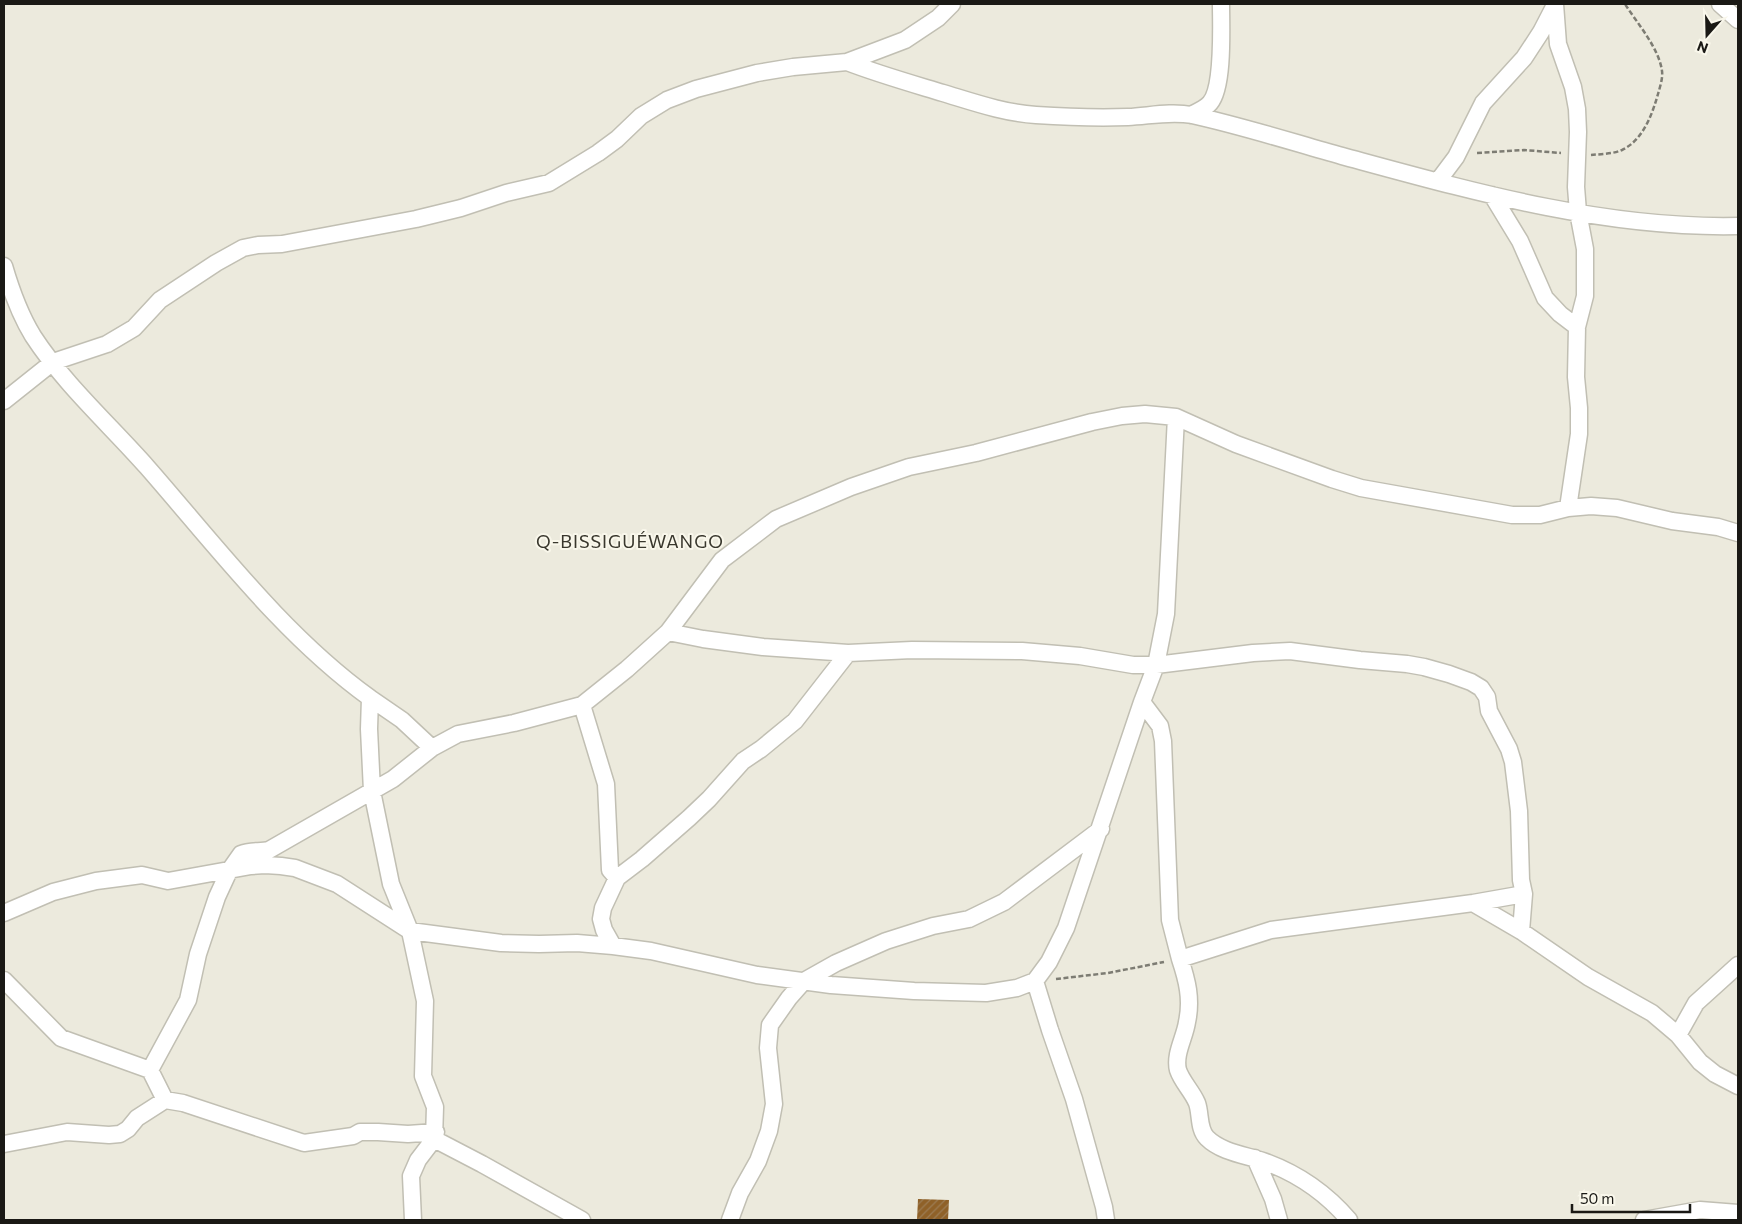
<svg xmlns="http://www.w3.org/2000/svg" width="1742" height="1224" font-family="Commissioner,sans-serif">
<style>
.building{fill:url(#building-hatch)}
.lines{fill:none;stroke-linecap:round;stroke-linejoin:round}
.minor-casing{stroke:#c1bfb3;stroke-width:19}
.path{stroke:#7d7c73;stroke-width:2.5;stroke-dasharray:5 2.5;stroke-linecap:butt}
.minor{stroke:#fff;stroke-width:16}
.labels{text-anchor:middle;stroke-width:4;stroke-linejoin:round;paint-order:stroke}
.quarter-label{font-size:18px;letter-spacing:1px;fill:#39372d;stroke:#f9f7eb}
</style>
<defs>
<pattern id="building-hatch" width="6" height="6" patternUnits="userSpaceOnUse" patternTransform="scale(1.25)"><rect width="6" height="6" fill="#8f6128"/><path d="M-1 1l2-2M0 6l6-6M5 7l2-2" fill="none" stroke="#9c7c54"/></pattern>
</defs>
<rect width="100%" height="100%" fill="#eceadd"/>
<path class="building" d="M918,1199l31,1 -1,20h-31z"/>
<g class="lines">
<defs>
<path id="minor" d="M1555,4l3,40 15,43 4,22 1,23 -2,55 2,25 7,37v47l-8,31 -1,50 3,31v26l-11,74
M1720,4l18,16
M847,62c31,12 63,21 96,31 30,9 61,20 93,22 30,2 61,3 92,2 21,-1 42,-6 64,-2 50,11 100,27 150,41 129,35 261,73 396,70
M1191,115c6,-3 15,-7 19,-12 14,-16 11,-77 11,-99
M1438,181l18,-24 27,-54 41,-45 17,-26 14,-27
M1492,195l28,46 25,57 15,16 17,13
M4,266c7,24 16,49 29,70 32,49 76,88 114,131 70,80 137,169 223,231l-1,31 3,62 19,93 19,47 15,70 -2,75 12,31 -1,32 -16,21 -7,16 2,44
M4,401l49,-39 54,-18 27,-16 26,-28 56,-37 27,-15 15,-3 24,-1 134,-25 45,-11 45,-15 43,-10 49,-30 19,-14 24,-23 26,-16 29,-11 61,-16 36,-6 54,-5 58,-22 33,-22 14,-14
M668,632l35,7 60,8 85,6 64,-3 110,1 58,5 53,9h23l97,-12 37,-2 70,9 47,4 17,3 25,7 22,8 10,6 6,9 2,14 20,38 4,13 6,49 2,69 3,14 -3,37
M370,698l32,22 30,28 26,-14 56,-11 68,-18 45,-36 41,-37 54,-72 54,-41 75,-32 58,-20 67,-14 116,-31 30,-6 23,-2 31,3 60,27 96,35 29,9 151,27h28l28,-7 23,-2 26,2 55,13 46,6 20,6
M1142,702l18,24 3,15 7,179 10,39 91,-29 202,-27 51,-9
M582,705l24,79 4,86 7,8
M1473,903l48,28 67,46 64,36 26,22 22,27 15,12 23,12
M4,913l49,-21 43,-11 46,-6 26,6 83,-15 14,-1 16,1 14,2 42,16 73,47 91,12 38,1 38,-1 36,3 38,5 106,24 74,10 83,6 72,2 31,-5 18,-7 14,-19 17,-34 76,-226 14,-37 10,-51 10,-197
M613,946l-9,-16 -3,-11 2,-11 14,-30 25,-19 47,-41 20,-19 34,-38 18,-12 34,-28 53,-68
M1180,959c7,21 12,40 7,63 -2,15 -13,32 -9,48 4,12 14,21 19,33 4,11 1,26 10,35 14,14 38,17 56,23 34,12 63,32 86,59
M4,980l57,58 89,32 15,30 18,3 121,40 49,-7 7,-4h18l30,2 28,-2
M1035,981l15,49 24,69 30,108 2,13
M1678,1035l18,-32 42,-38
M150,1070l38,-70 10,-46 19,-57 12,-26 12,-17c9,-4 19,-2 28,-4l124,-71 39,-31
M434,1139l48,25 100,56
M4,1144l63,-12 42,3 11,-1 8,-5 9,-11 28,-18
M1255,1158l18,41 6,21
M730,1220l10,-27 18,-32 11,-30 5,-27 -6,-56 2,-23 19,-27 15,-17 32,-18 50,-22 47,-15 36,-7 35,-17 97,-73
M1644,1220l56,-10 38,3"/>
</defs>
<use href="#minor" class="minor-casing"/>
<path class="path" d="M1477,153l47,-3 37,3
M1591,155c10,-1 22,-1 31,-5 21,-10 30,-35 36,-56 2,-7 5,-16 4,-23 -3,-23 -25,-48 -37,-67
M1056,979l52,-6 56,-11"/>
<use href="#minor" class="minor"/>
</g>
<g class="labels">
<g class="quarter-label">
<text x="630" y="548">Q-BISSIGUÉWANGO</text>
</g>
</g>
<rect width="1742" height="1224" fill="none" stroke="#1a1915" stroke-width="10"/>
<g transform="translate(1707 35) rotate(200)" stroke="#f9f7eb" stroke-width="4" paint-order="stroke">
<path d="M0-4L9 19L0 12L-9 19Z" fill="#1a1915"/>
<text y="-8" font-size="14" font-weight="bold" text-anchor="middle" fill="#1a1915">N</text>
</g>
<path d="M1572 1204v8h118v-8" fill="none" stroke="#1a1915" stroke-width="2.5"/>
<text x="1580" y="1204" font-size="15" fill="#1a1915" stroke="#f9f7eb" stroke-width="4" paint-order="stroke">50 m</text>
</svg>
